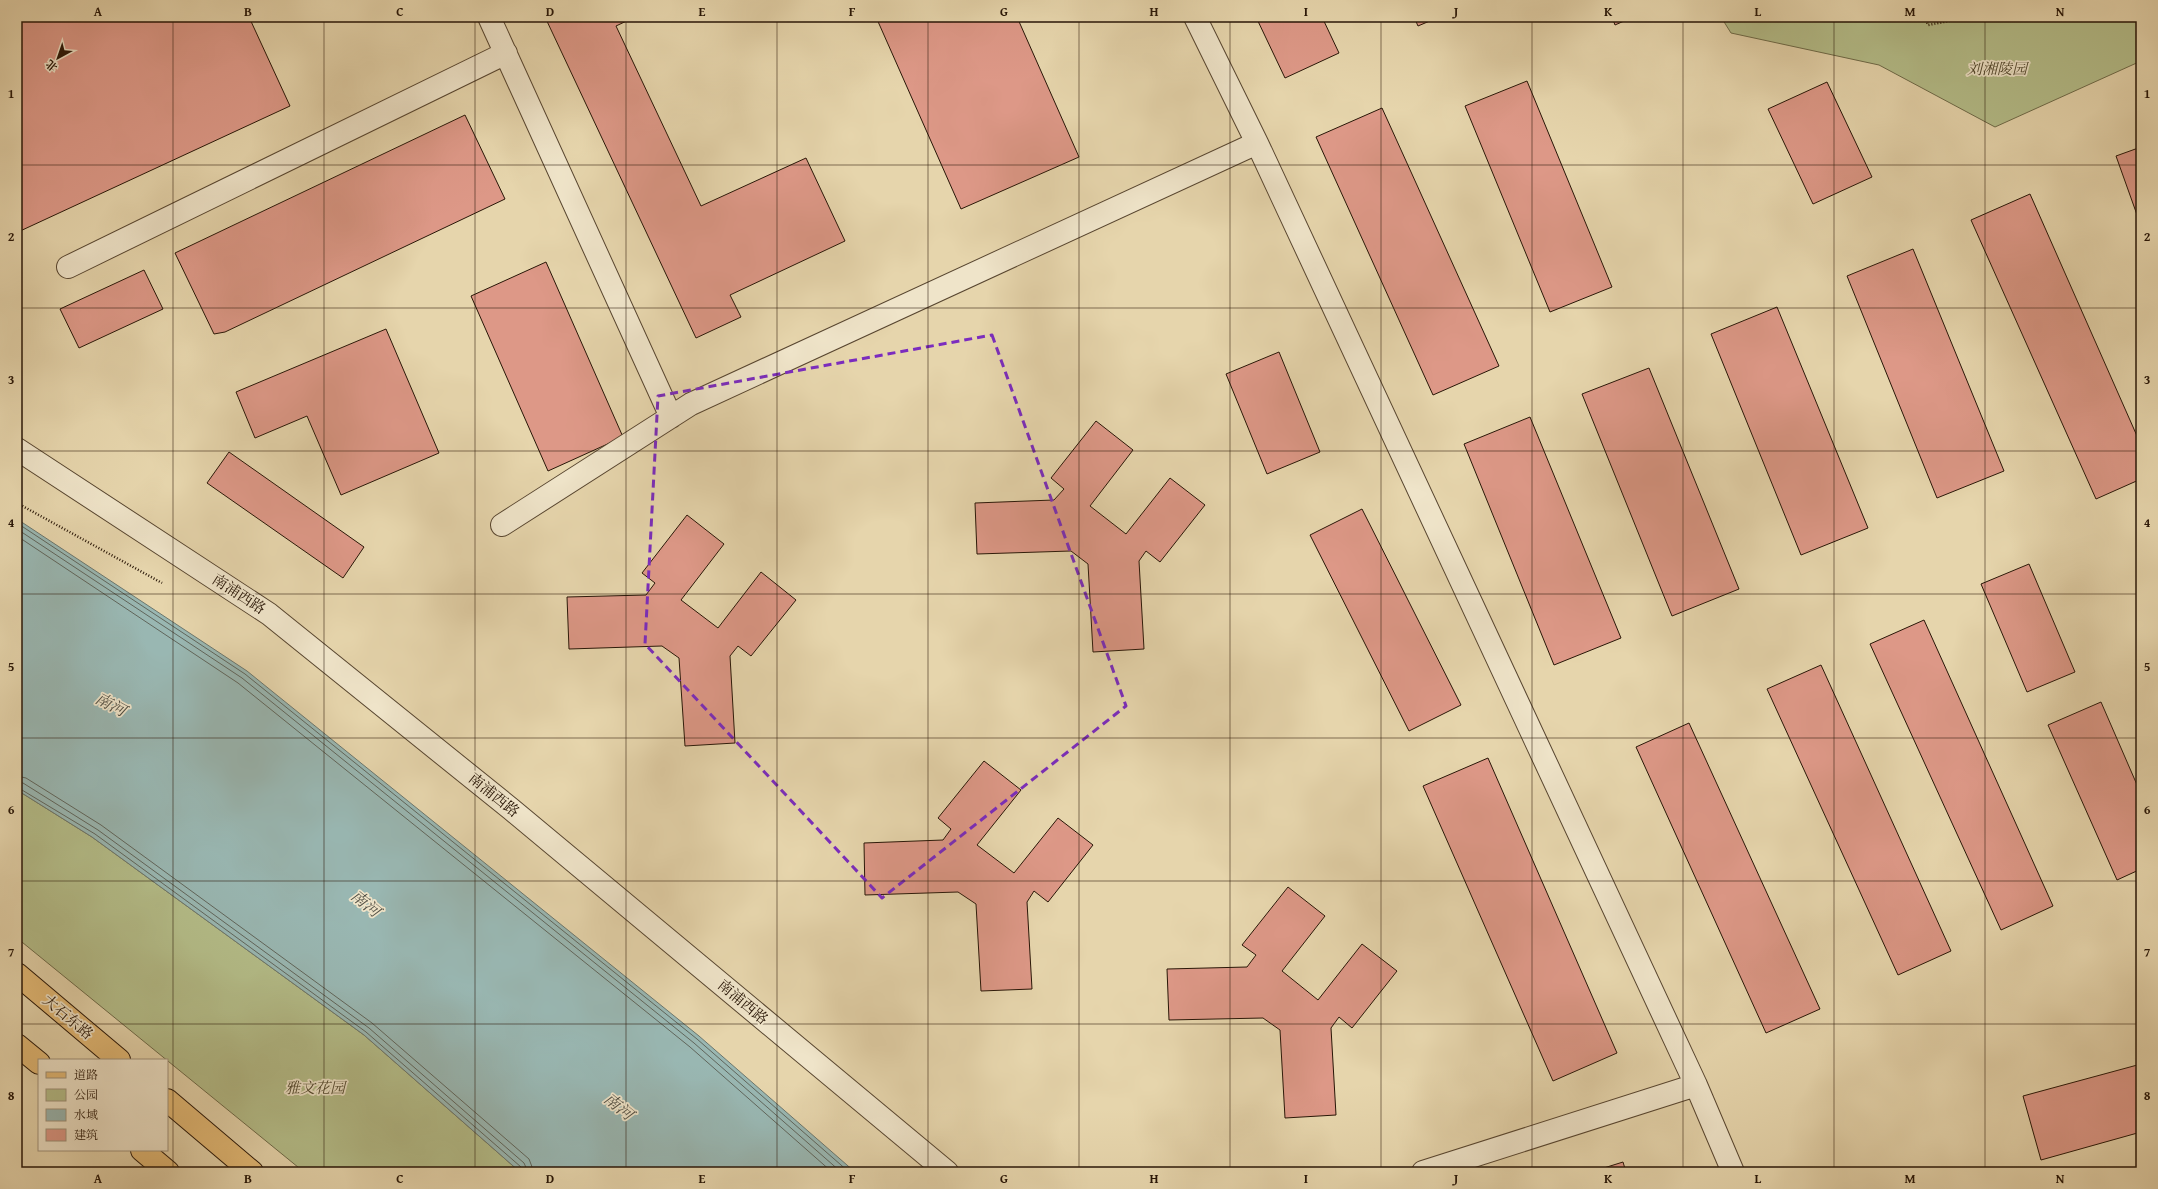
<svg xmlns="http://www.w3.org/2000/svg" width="2158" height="1189" font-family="'Gentium Book Plus','Noto Serif SC',serif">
	<rect width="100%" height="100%" fill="#e6d5ac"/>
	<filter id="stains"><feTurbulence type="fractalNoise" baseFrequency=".005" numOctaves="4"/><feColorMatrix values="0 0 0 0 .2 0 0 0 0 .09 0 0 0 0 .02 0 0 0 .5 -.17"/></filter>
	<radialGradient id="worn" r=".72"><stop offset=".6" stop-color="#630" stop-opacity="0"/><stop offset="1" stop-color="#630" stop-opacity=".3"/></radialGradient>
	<!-- green -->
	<path fill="#b4bd89" stroke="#6e6a48" d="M1721,17H2141V61L1995,127L1879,65L1731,33Z
		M17,790L92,837L364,1035L520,1172H304L17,938Z"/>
	<!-- water -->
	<path fill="#99b7b2" stroke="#6c776e" d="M17,519L247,671L699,1036L855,1172H520L364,1035L92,837L17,790Z"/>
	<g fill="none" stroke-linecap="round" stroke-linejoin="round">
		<!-- shore -->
		<path stroke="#60665c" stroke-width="1" d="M17,523L245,674L697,1039L849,1172
			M17,529L242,678L694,1043L841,1172
			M17,536L238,683L690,1047L832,1172
			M17,776L26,778L101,825L372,1023L529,1159L534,1172
			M17,782L23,783L98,830L369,1028L524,1163L528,1172
			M17,787L95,834L366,1032L521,1167L523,1172"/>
	</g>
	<!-- building -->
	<path fill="#dd9887" stroke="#281607" d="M17,17H249L290,106L18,232Z
		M545,17H635L616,26L701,206L806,158L845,241L730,295L741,317L696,338Z
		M876,17H1017L1079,157L961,209Z
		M1256,17H1322L1339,53L1285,78Z
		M1414,17H1439L1418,26Z
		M1612,17H1633L1615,25Z
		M1527,81L1612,287L1550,312L1465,106Z
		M1827,82L1872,177L1813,204L1768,109Z
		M1382,108L1499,366L1433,395L1316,137Z
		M465,115L505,199L225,332L214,334L175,253Z
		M2141,147V226L2116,156Z
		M2030,194L2141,445V479L2096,499L1971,220Z
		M1913,249L2004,471L1937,498L1847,276Z
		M546,262L623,437L548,471L471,296Z
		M144,270L163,309L79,348L60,309Z
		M1777,307L1868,528L1801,555L1711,334Z
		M386,329L439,453L341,495L307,416L255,438L236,392Z
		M1279,352L1320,452L1267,474L1226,374Z
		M1649,368L1739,589L1672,616L1582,394Z
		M1530,417L1621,638L1554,665L1464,444Z
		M1096,421L1133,450L1090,506L1126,534L1170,478L1205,505L1160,562L1146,551L1139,561L1144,649L1093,652L1088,564L1071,551L977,554L975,503L1054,500L1064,489L1051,478Z
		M229,452L364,547L343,578L207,483Z
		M1362,509L1461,705L1409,731L1310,535Z
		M687,515L724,544L681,600L718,628L761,572L796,600L751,656L738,646L730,656L735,743L685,746L679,658L662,646L569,649L567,597L646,595L655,583L642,573Z
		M2029,564L2075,672L2027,692L1981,584Z
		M1924,620L2053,906L2001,930L1870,644Z
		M1821,665L1951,951L1898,975L1767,689Z
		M2101,702L2141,794V869L2117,880L2048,725Z
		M1689,723L1820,1009L1766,1033L1636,747Z
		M1488,758L1617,1053L1553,1081L1423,786Z
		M984,761L1021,790L977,845L1014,873L1058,818L1093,845L1048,902L1034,891L1027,902L1032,989L981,991L976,904L958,892L865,895L864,843L943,840L951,829L938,818Z
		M1288,887L1325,916L1282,971L1318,1000L1362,944L1397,971L1352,1028L1339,1017L1331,1028L1336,1115L1285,1118L1280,1030L1263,1018L1169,1020L1167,969L1247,967L1256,955L1242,945Z
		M2141,1064V1132L2041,1160L2023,1096Z
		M1623,1162L1626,1172H1591Z
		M17,1163L28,1172H17Z"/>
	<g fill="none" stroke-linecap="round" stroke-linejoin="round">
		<!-- minor casing -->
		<g stroke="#584630" stroke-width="24">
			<path id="minor" d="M489,17L671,417
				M1195,17L1257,143L1696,1085L1733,1172
				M68,267L506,53
				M17,449L269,614L511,809L947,1172
				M502,525L691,404L1257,143
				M1423,1172L1696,1085"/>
		</g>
		<!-- major casing -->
		<g stroke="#281607" stroke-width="24">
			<path id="major" d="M17,974L119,1060
				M17,1045L39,1063
				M167,1100L252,1172
				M142,1150L168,1172"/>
		</g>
		<!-- path -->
		<path stroke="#281607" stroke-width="2.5" stroke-dasharray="1 2" stroke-linecap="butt" d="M1925,17L1928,25L1970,17
			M17,503L162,583"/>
		<!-- minor -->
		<use href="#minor" stroke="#efe4c9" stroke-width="22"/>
		<!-- major -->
		<use href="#major" stroke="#e3ba76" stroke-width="22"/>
	</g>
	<!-- marked area -->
	<path fill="none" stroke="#7b2cbf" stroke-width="3" stroke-dasharray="8 5" stroke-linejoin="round" d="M992,335L1126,706L882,898L645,644L658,396Z"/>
	<!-- grid -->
	<path fill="none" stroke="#281607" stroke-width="1" stroke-opacity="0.55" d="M173,17V1172M324,17V1172M475,17V1172M626,17V1172M777,17V1172M928,17V1172M1079,17V1172M1230,17V1172M1381,17V1172M1532,17V1172M1683,17V1172M1834,17V1172M1985,17V1172M17,165H2141M17,308H2141M17,451H2141M17,594H2141M17,738H2141M17,881H2141M17,1024H2141"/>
	<g text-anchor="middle" stroke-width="3.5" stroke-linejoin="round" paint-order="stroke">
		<!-- park labels -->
		<g font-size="15" font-style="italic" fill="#52482e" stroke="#efe4c9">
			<text x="1997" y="74">刘湘陵园</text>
			<text x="315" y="1093">雅文花园</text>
		</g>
		<!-- street labels -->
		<g font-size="15" fill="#281607" stroke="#efe4c9">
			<text transform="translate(239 594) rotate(33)" y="5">南浦西路</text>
			<text transform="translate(494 795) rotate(39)" y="5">南浦西路</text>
			<text transform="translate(743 1002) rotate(40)" y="5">南浦西路</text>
			<text transform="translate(68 1017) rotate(40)" y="5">大石东路</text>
		</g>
		<!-- water labels -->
		<g font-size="16" font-style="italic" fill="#504e43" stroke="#efe4c9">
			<text transform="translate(111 704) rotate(28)" y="6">南河</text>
			<text transform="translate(366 903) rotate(39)" y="6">南河</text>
			<text transform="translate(619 1106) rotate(39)" y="6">南河</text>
		</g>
	</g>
	<!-- margin -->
	<rect width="2158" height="1189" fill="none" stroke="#e6d5ac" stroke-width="44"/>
	<!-- legend -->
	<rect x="38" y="1059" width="130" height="92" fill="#efe4c9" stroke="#9f927b"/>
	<rect x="46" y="1072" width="20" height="6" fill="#e3ba76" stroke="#9f927b"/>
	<text x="74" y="1079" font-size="12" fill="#281607">道路</text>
	<rect x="46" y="1089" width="20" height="12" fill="#b4bd89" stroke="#9f927b"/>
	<text x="74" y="1099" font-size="12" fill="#281607">公园</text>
	<rect x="46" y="1109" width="20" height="12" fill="#99b7b2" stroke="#9f927b"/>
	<text x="74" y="1119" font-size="12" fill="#281607">水域</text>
	<rect x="46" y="1129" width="20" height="12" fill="#dd9887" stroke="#9f927b"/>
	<text x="74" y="1139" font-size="12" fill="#281607">建筑</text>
	<!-- north arrow -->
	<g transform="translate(58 58) rotate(220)" stroke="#efe4c9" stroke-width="3" paint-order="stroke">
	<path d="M0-3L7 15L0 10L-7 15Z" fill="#281607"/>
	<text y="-6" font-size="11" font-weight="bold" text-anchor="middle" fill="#281607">北</text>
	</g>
	<rect x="22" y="22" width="2114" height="1145" fill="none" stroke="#281607" stroke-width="1.5"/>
	<g font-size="13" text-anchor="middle" font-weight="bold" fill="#281607">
		<text x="98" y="16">A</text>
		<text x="248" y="16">B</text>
		<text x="400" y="16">C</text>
		<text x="550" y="16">D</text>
		<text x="702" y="16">E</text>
		<text x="852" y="16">F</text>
		<text x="1004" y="16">G</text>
		<text x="1154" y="16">H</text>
		<text x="1306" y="16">I</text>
		<text x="1456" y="16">J</text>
		<text x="1608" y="16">K</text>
		<text x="1758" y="16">L</text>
		<text x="1910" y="16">M</text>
		<text x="2060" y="16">N</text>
		<text x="11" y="98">1</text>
		<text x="2147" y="98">1</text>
		<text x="11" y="241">2</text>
		<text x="2147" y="241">2</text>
		<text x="11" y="384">3</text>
		<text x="2147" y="384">3</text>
		<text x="11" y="527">4</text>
		<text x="2147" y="527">4</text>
		<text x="11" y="671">5</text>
		<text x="2147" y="671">5</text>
		<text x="11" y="814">6</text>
		<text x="2147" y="814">6</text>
		<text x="11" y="957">7</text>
		<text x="2147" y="957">7</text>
		<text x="11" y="1100">8</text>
		<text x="2147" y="1100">8</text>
		<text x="98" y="1183">A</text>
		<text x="248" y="1183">B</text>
		<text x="400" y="1183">C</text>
		<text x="550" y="1183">D</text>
		<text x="702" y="1183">E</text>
		<text x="852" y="1183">F</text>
		<text x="1004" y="1183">G</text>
		<text x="1154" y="1183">H</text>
		<text x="1306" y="1183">I</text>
		<text x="1456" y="1183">J</text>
		<text x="1608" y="1183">K</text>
		<text x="1758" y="1183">L</text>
		<text x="1910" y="1183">M</text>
		<text x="2060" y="1183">N</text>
	</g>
	<rect width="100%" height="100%" filter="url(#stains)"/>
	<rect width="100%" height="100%" fill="url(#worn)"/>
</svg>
